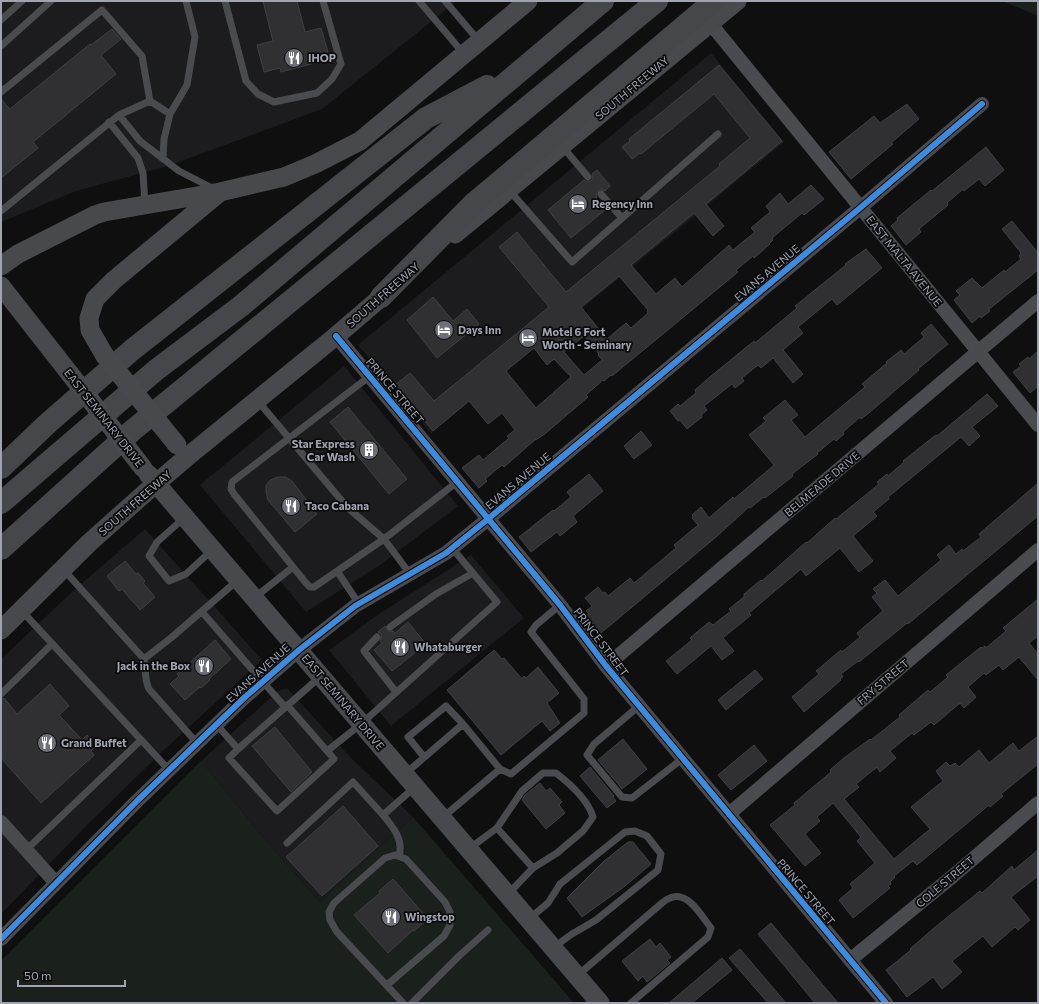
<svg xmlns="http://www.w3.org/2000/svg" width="1039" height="1004" font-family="Commissioner,sans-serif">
	<rect width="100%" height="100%" fill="#0f0f10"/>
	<!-- built -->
	<path fill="#1c1c1e" d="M1,1H457L322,109L168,166L76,191L1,222Z
		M711,53L784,142L431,433L358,345Z
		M344,366L458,506L380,565L306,612L200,485Z
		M145,529L262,660L165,749L86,826L1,914V659L73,591Z
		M471,555L524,618L391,726L329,650L379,614Z
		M287,688L351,758L413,817L320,902L263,837L201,761L278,691Z"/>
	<!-- green -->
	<path fill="#1a201b" d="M1002,1H1038V16Z
		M201,761L263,837L320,902L413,817L574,1003H1V961Z"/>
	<!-- building -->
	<path fill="#303032" stroke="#3e4044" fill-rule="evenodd" d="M263,1H297L305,32L321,28L330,59L281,72L280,68L264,72L257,45L273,41Z
		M112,29L121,39L101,55L116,74L33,142L38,148L1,178V99L10,109L90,44L91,45Z
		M719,65L782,141L706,204L724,226L713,236L694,213L631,265L656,294L675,278L682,287L729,245L733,250L755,232L751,228L770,212L766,206L780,193L788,204L811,185L824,199L804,215L802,213L772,238L773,240L769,244H770L754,258L753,256L736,270L738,272L612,376L611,375L604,381L603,380L586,395L588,397L546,433L536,440V439L504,467L502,465L485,479L487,481L479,488L462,468L479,455L483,460L509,438L507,436L515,430L502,413L488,424L469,401L433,431L395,385L410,373L434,401L549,307L499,247L517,232L566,292L720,166L719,164L750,138L714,94L641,154L640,153L632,159L622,147L630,141L629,139ZM619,276L648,310L647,311L648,313L631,328L626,323L607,339L581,307ZM584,336L599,354L598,355L602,360L584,375L564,352ZM534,348L547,365L554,359L571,377L536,408L506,371Z
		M907,104L919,119L891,143L893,144L851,179L829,152L874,116L880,123Z
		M986,147L1004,170L985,186L979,179L964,191L963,189L947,203L948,205L919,229L921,232L906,245L891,226L898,220L897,218L931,190L932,191Z
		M597,170L610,186L605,191L600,189L596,193L597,197L596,198L605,210L571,238L548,210L584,180L587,182L591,181L593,178L592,174Z
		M1012,221L1038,253V270L988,310L990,311L981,318L980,316L972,323L954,300L960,295L956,291L972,278L982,288L1004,270L1005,272L1021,259L1019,256L1021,253L1002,229Z
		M866,249L882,268L837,305L832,299L798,327L803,333L783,350L803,374L793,383L773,358L761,368L758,365L742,378L744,381L735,388L732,384L704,406L707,410L701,415L702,417L687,429L680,420L678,421L670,411L678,404L680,406L696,393L695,390L705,381L754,341L755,343L797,308L795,306L846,265L845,264Z
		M433,297L453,321L467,309L479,324L437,358L407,320Z
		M931,324L948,344L918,369L919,370L870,412L861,419L860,417L843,432L844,434L836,441L834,439L817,453L818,454L792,474L793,476L765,498L764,497L750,508L749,507L716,537L601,633L586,616L589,614L586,611L592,606L585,598L598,587L603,593L605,592L608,596L630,578L634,583L676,548L674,545L698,525L692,518L693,516L692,515L701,507L709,518L733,497L734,499L774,465L749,435L766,421L763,418L785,400L798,415L791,420L805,437L865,387L862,384L887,363L886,362L901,350L904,354L924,337L921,333Z
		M1038,351V386L1030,393L1013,372L1021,366L1019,364L1028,357L1029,359Z
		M987,394L998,406L972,427L980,436L969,446L961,437L888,497L889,499L873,512L877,516L853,536L873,561L859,572L840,548L806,576L801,569L749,613L751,615L723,638L734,651L722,660L711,646L677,674L666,661L692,640L690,638L709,622L713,625L731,611L729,609L744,597V594L761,580L762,581L806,542L807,543L835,518L836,519L879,484L877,482L887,474L888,476L904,462L903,461L932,438L936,435L937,436Z
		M348,407L407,479L389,494L330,422Z
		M641,431L652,445L634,459L624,446Z
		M589,474L603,491L573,516L577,522L560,536L557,532L531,552L519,537L553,510L554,511L571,497L567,492Z
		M278,477H286L292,481L317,514L295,532L268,500L266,492V486L270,480Z
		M1038,483V516L908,624L907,623L859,662L858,661L841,674L843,677L840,679L841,680L804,712L792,697L819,674L816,671L841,650L842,652L860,637L857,633L883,611L872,597L877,593L873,589L885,580L898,596L941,560L937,555L949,545L956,554L962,549L963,551L981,537L979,534Z
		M125,561L136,574L138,573L145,581L143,583L155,597L140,610L122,589L119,591L107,576Z
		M1038,599V636L1029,643L1038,654V680L1019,657L1003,670L999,665L986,675L984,673L968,687L976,697L964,708L960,703L934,725L931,722L914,735L912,733L890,751L896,758L880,772L877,767L856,784L859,787L844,799L894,859L930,829L911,807L943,781L936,771L946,762L950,766L955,763L959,767L979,750L989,763L1013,743L1019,751L1038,736V764L1001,794L1003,796L990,807L989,805L917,865L913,861L894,876L895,877L890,882L891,884L888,886L890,888L853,918L839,900L853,888L850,884L875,863L857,841L861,837L833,803L817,817L820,821L805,834L821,853L805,866L770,825L795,805L794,803L831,772L830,770L844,758L870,739L871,740L900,717L899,715L928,690L930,692L948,677L946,675L981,647L982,648L985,646L986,648L1006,631L1003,628Z
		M408,622L426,644L392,671L374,650L382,643L380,641L382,635L378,632L385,626L388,631H393L395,633Z
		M215,640L231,659L209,679L210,680L201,688L200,687L185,700L170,684L179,676L177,674Z
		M494,650L502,659L504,658L522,679L524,676L526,678L538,667L559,693L547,703L560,723L550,731L542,721L501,755L447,690Z
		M755,670L763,679L726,710L718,700Z
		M50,684L69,706L59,715L82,740L87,735L96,746L91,751L94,755L41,803L1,758V699L4,698L17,714Z
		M275,727L312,772L291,792L252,746Z
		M623,739L647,769L622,789L598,760Z
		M754,745L767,761L731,790L718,775Z
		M590,767L614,796L613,797L616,801L607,808L580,776Z
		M540,783L546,791L550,788L562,802L559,805L565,813L546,829L522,800L525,795Z
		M343,806L378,846L322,896L286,857Z
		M628,842H633L651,864L625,886L582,917L567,898L604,861Z
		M1038,850V876L1011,897L1030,920L1018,930L1015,927L992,947L983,936L952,961L962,972L942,989L933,977L907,997L886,970L911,950L910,949L934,928L980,891L982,893L1012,866L1014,870Z
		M393,879L428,919L414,931L413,930L388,953L354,915L380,893L379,891Z
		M771,923L838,1003H815L758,934Z
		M650,939L656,947L660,943L671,957L667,960L670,963L647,982L643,976L638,981L622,961Z
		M740,949L786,1003H768L729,958Z
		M722,958L732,970L692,1003H669Z"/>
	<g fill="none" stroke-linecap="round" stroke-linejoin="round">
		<!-- service -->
		<path stroke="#4a4b4f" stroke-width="7" d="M225,1L246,81L258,94L274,102L317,93L332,79L341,64L323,1
			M419,1L464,54
			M445,1L479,41
			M1,20L22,1
			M1,46L51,1
			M1,92L102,10L142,56L150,101L170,114
			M119,115L140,141L179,171L214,189
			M109,122L138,158L143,173L145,205
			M562,146L588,177
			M163,157L164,139L170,114L187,85L195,37L186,1
			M509,190L572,262L718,134
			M601,194L622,218
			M1,211L119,115L150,101
			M370,376L232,482L231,489L234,494L306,583L310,587H314L384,539L457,482
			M257,400L347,507L384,539L410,574
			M184,518L157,542L149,556L169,581L186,574L211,551
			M63,569L144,659C146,669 144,679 149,689L197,743
			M337,571L359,604
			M254,598L293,567
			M21,610L169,770
			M202,612L285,707
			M390,627L436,594L473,573
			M377,637L364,651L396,692
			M144,659L172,637L238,580
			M1,694L52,644
			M639,706L594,744L587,755L622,797L632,798L682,759
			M217,725L238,749L321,676
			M238,749L229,758L277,811L334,759L287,705
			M327,751L361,724L497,602L452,548
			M424,757L408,737L446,706L463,724
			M406,773L463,724L500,769
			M383,815C393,827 404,840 399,856
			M442,818L500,769L511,774L584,713V699L531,632L536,625L560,605
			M497,828L522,791L543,773H556C569,783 588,800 593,817L583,831L557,853L533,868
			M287,843L353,782L383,815L415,787
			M470,848L497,828L533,868L508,894
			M26,850L141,740
			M530,918L548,903L560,884L625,832L635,831L647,836L661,854L658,870L596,920L572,934L554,947
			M578,975L662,903C664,901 667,899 670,898C688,890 702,917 711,928L708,937L631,1003
			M387,985L444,936L450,925V912L445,902L406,859L395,855L385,858L334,903L329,912L330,920L337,932L403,1003
			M412,1003L459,956L488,930"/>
		<!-- minor -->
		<path stroke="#4a4b4f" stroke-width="14" d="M710,23L1038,425
			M336,336L560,605L606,666L886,1003
			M606,666L1038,301
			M729,814L1038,550
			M1,822L56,883
			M1,939L137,801L245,697L299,650L355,606L446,553L488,519L860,208L982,104
			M850,960L953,876L1038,803"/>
		<!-- secondary -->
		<path stroke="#48494c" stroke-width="19" d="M455,234L737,1
			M1,266L18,254L95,215L104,212L220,192L284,177L315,164L360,141L528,1
			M1,286L70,374
			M105,356L90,330L89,318L95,299L114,280L219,193
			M148,474L600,1003
			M1,630L89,543L145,493L187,457L336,336L392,288"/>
		<!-- motorway -->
		<path stroke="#46474a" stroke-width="22" d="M381,297L473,204L714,1
			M1,468L47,424L132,350L426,118L487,86
			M1,503L156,370L241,306L603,1
			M1,549L133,430L657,1"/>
		<!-- secondary-bridge -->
		<path stroke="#48494c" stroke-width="19" d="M105,356L177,445
			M70,374L143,468"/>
		<!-- cycleway casing -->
		<g stroke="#0a0a0b" stroke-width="8">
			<path id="cycleway" d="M336,336L560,605L606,666L886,1003
				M1,939L137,801L245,697L299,650L355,606L446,553L488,519L860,208L982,104"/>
		</g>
		<!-- cycleway -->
		<use href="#cycleway" stroke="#408adc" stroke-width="6"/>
	</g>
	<!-- icons -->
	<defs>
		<g id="restaurant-disc" transform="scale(1)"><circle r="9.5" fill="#6d7079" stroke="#0a0a0b"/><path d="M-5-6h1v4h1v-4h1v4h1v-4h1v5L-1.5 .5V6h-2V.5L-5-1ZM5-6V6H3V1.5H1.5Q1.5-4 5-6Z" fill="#fff"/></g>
		<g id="hotel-disc" transform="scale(1)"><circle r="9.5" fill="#6d7079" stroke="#0a0a0b"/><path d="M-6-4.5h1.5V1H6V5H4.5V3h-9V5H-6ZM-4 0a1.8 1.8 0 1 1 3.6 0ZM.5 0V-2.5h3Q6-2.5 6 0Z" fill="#fff"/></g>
		<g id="building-disc" transform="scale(1)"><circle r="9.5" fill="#6d7079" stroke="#0a0a0b"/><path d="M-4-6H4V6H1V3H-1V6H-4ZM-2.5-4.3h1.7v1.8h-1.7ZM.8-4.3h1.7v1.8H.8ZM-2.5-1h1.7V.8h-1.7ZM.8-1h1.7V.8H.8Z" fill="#fff"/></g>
	</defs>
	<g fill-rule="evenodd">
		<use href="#restaurant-disc" x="294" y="58"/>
		<use href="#hotel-disc" x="578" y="204"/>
		<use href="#hotel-disc" x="444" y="330"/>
		<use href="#hotel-disc" x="528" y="338"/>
		<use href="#building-disc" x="369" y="450"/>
		<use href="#restaurant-disc" x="291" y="506"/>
		<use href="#restaurant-disc" x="400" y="647"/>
		<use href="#restaurant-disc" x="204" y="666"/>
		<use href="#restaurant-disc" x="47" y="743"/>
		<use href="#restaurant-disc" x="391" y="917"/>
	</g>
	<g text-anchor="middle" stroke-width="3.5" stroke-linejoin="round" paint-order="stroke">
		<!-- poi labels -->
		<g font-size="11" font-weight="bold" fill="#a0a4b1" stroke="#0a0a0b" text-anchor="start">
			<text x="308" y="62">IHOP</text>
			<text x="592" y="208">Regency Inn</text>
			<text x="458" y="334">Days Inn</text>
			<text x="542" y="336">Motel 6 Fort<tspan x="542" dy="13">Worth - Seminary</tspan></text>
			<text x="355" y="448" text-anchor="end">Star Express<tspan x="355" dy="13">Car Wash</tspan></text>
			<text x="305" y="510">Taco Cabana</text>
			<text x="414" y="651">Whataburger</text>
			<text x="190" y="670" text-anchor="end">Jack in the Box</text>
			<text x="61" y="747">Grand Buffet</text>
			<text x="405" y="921">Wingstop</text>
		</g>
		<!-- street labels -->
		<g font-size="11" fill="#a0a4b1" stroke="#0a0a0b">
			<text transform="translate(632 88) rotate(-40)" y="4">SOUTH FREEWAY</text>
			<text transform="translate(904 261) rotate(51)" y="4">EAST MALTA AVENUE</text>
			<text transform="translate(767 273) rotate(-40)" y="4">EVANS AVENUE</text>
			<text transform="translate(383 295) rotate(-41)" y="4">SOUTH FREEWAY</text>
			<text transform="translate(395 391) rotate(50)" y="4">PRINCE STREET</text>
			<text transform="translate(104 418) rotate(52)" y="4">EAST SEMINARY DRIVE</text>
			<text transform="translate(518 481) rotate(-40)" y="4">EVANS AVENUE</text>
			<text transform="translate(822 484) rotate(-40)" y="4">BELMEADE DRIVE</text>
			<text transform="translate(135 503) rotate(-41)" y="4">SOUTH FREEWAY</text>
			<text transform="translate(601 642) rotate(53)" y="4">PRINCE STREET</text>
			<text transform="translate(258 673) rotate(-42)" y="4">EVANS AVENUE</text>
			<text transform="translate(883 682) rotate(-40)" y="4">FRY STREET</text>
			<text transform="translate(343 702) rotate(50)" y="4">EAST SEMINARY DRIVE</text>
			<text transform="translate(945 882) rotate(-40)" y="4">COLE STREET</text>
			<text transform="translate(806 892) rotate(50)" y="4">PRINCE STREET</text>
		</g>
	</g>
	<!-- border -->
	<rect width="1039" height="1004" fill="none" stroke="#a0a4b1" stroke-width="4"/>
	<!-- scale -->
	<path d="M18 980v6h107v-6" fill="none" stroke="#a0a4b1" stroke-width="2"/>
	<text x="24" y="980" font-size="12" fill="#a0a4b1" stroke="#0a0a0b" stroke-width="3" paint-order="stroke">50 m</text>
</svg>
